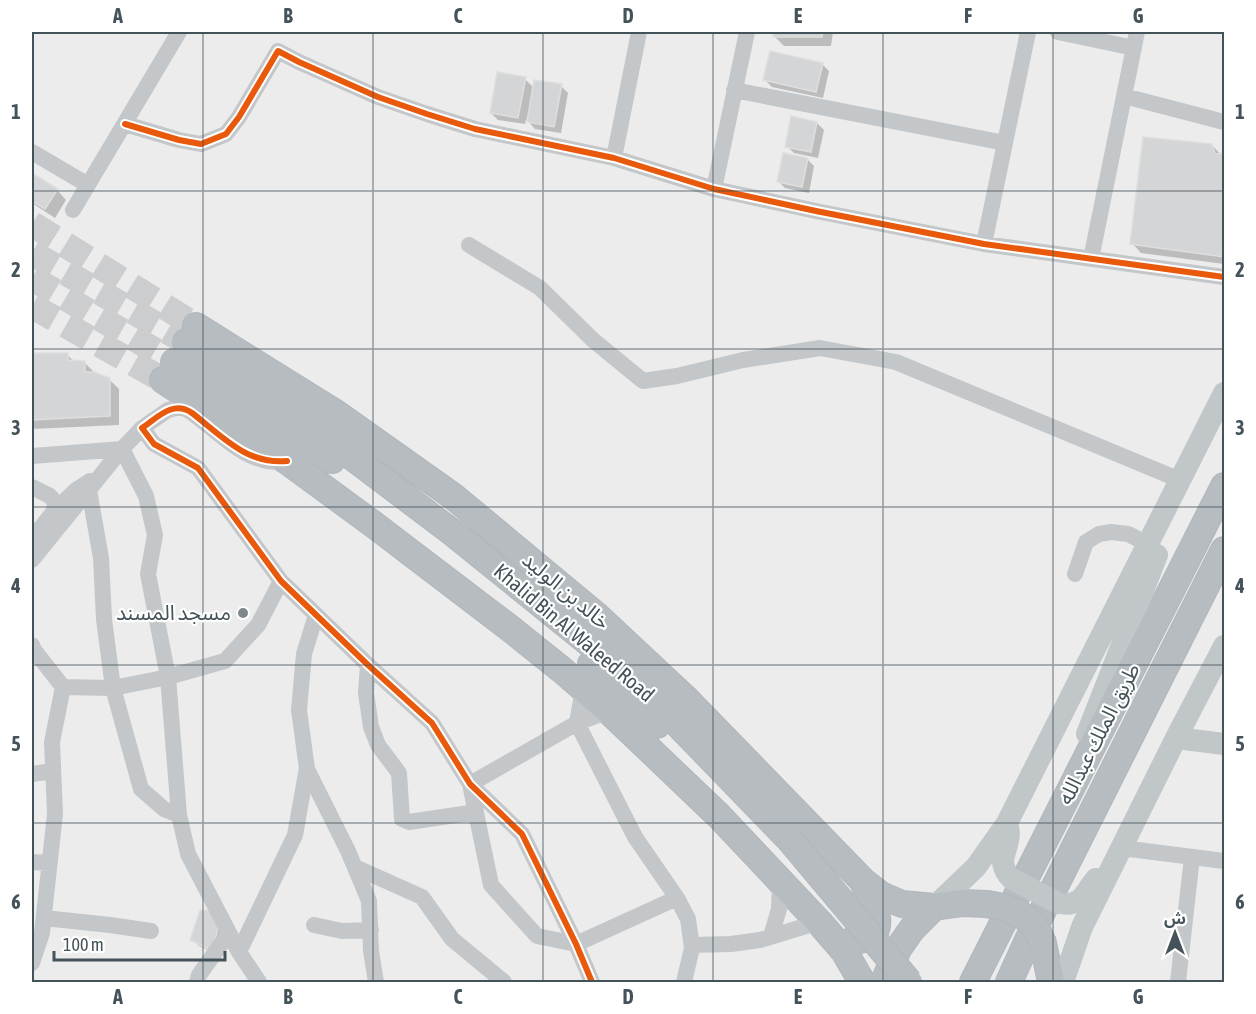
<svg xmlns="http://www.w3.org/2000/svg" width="1256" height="1014" font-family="'Asap Condensed','Noto Sans Arabic',sans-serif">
	<rect width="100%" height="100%" fill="#edecec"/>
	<!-- shadow -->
	<path fill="#0003" d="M774,32H833L831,46H784L774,36Z
		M822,64L829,71L823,98L772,87L765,80Z
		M525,79L534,88L561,86L568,93L561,133L535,129L526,119L525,124L498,120L491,113Z
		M817,123L824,130L818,158L794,153L787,146Z
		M1212,145L1221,155H1224V264L1141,253L1132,243Z
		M807,159L814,166L809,193L785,188L778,181Z
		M32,175L57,190L66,200L55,218L32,203Z
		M32,355H67L75,362H84L94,372V374L109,379L119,389V425L32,429Z
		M201,911L226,928L217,954L199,946L192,939Z"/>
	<!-- building -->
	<path fill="#d4d5d6" stroke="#dededf" stroke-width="1.5" d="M773,32H823L822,37H773Z
		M770,51L823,63L816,92L763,80Z
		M497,72L526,77L518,118L490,113Z
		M534,80L562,84L554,127L527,122Z
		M791,116L817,122L811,152L785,147Z
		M1143,137L1212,144L1215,154L1224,153V257L1130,244Z
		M783,153L808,158L802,187L777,182Z
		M32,173L58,189L45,209L32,201Z
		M32,353H68V360L85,361V372H94L110,378V416L32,420Z
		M200,910L214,911L220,920L215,940L209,949L190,940Z"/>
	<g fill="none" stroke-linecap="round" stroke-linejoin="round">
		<!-- highway-tunnel -->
		<path stroke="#cbcdcf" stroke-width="26" stroke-dasharray="26 13" stroke-linecap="butt" d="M32,224L196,326
			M32,253L186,342
			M32,278L174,362
			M32,306L163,380"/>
		<!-- highway casing -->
		<g stroke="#b1b7bc" stroke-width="28">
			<path id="highway" d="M196,326L337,414L454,497L596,615L686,699L863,881L881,895L902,904L934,907L963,903L986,904
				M186,342L215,359L306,422L453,533L635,680L790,840
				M174,362L263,415L332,460
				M163,380L287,461L373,524L507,626L562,670L609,711L719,816L819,922L844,951L862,982
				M591,664L657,725
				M851,941C894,940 874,905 863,882
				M1043,943L1051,982
				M884,982L898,949L912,929L934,907
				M973,982L1224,486
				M1009,982L1028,940L1224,550"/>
		</g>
		<!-- minor -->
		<path stroke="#c3c7c9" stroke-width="16" d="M1058,32L1134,48
			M734,90L1005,143
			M1124,96L1224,122
			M125,124L179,140L201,144L226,134L239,117L278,51L299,62L378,97L427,114L475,129L614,158L714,189L816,211L984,244L1224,277
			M32,152L88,185
			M614,158L639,32
			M714,189L747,32
			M73,210L179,32
			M984,244L1028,32
			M469,245L540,288L593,340L643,381L677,376L743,360L820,348L896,362L1180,480
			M1091,259L1137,32
			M142,428L154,444L198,468L281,581L368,665L432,723L470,784L522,834L576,944L592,982
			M32,456L122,449L146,496L155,535L148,574L168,677L179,815L188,854L239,952L259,982
			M32,487L50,496L55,502L54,511L32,539
			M89,490L101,558L104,619L113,688L141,789L164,809L179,815
			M54,511L76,490L90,481
			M32,560L122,449L142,428L168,410L179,407L188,410C218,430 244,465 284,462
			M1075,574L1086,542L1099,534L1111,532L1128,534L1148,544
			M316,615L304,654L299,710L307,769L348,851L369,901L371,951L376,982
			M32,645L34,650L63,687L52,742L55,814L42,933L32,963
			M368,665L366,693L371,727L378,745L399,773L402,819L409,822L476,812
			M63,687L113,688L168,677L225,661L258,625L281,581
			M583,689L577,723L635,837L677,898L688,919L692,948L684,982
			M609,711L577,723L470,784L491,885L537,936L576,944L677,898
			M32,774L53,771
			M1122,848L1224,861
			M32,862L49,863
			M355,867L422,897L452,939L504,982
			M44,918L110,925L151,931
			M314,925L342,931L371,930
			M771,936L779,909L780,881
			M692,945L731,944L760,940L819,922
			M239,952L295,835L307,768
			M197,982L199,975L229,933
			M1178,982L1192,857"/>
		<!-- major -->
		<path stroke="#c1c6c8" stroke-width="22" d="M1087,734L1157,555
			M1176,738L1224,744
			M1008,827C1013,848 992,860 1012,879
			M1058,903C1083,907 1083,894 1096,879
			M934,907L976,867L1007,823L1224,393
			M1063,982L1082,927L1176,738L1224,646"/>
		<!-- highway -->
		<use href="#highway" stroke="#b6bcc0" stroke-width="26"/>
		<!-- highway-bridge casing -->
		<g stroke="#b1b7bc" stroke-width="28" stroke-linecap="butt">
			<path id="highway-bridge" d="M790,840L909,982
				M986,904C1003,906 1022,911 1034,926C1038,930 1040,937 1043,943"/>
		</g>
		<!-- major-bridge -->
		<path stroke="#c1c6c8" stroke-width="22" d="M1012,879L1058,903"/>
		<!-- highway-bridge -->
		<use href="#highway-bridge" stroke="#b6bcc0" stroke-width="26"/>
		<!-- cycleway casing -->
		<g stroke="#fff" stroke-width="10">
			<path id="cycleway" d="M125,124L179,140L201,144L226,134L239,117L278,51L299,62L378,97L427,114L475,129L614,158L714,189L816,211L984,244L1224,277
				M287,461C247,465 222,436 192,413C173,400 158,417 142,428L154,444L198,468L281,581L368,665L432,723L470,784L522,834L576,944L592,982"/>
		</g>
		<!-- cycleway -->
		<use href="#cycleway" stroke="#e8590c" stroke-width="6"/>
	</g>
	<!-- grid -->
	<path fill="none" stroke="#445259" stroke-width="1.5" stroke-opacity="0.55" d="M203,32V982M373,32V982M543,32V982M713,32V982M883,32V982M1053,32V982M32,191H1224M32,349H1224M32,507H1224M32,665H1224M32,823H1224"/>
	<!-- markers -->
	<circle fill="#7f888c" stroke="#fff" stroke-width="2" cx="243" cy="613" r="6"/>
	<g text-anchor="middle" stroke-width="4.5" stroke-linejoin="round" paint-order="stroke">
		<!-- street labels -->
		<g font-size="21" fill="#445259" stroke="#fff">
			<text transform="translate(566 591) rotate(40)" y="7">خالد بن الوليد</text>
			<text transform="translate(574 633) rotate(40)" y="7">Khalid Bin Al Waleed Road</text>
			<text transform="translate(1099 734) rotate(-63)" y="7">طريق الملك عبدالله</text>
		</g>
		<!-- poi labels -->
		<g font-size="21" fill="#445259" stroke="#fff" text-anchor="end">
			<text x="231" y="620">مسجد المسند</text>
		</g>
	</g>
	<!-- border -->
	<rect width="1256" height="1014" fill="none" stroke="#ffffff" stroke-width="66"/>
	<!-- north arrow -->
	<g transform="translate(1175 933)" stroke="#ffffff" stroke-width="4.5" paint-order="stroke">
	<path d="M0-4.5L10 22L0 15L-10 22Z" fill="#445259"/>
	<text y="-9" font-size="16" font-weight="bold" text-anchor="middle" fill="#445259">ش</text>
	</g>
	<!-- scale -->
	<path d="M54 951v9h171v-9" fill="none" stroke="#445259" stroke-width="3"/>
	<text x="63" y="951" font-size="18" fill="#445259" stroke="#ffffff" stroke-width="4.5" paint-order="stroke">100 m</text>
	<rect x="33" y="33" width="1190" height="948" fill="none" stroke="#445259" stroke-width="2"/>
	<g font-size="20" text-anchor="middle" font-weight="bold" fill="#445259">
		<text x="118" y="23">A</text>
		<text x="288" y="23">B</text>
		<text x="458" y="23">C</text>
		<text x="628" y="23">D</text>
		<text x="798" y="23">E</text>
		<text x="968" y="23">F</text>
		<text x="1138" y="23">G</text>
		<text x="16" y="119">1</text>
		<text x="1240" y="119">1</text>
		<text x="16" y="277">2</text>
		<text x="1240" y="277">2</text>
		<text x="16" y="435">3</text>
		<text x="1240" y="435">3</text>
		<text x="16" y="593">4</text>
		<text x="1240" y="593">4</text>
		<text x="16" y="751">5</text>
		<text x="1240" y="751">5</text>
		<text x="16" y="909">6</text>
		<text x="1240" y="909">6</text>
		<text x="118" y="1004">A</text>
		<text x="288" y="1004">B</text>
		<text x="458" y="1004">C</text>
		<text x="628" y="1004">D</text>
		<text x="798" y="1004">E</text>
		<text x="968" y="1004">F</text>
		<text x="1138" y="1004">G</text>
	</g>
</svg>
